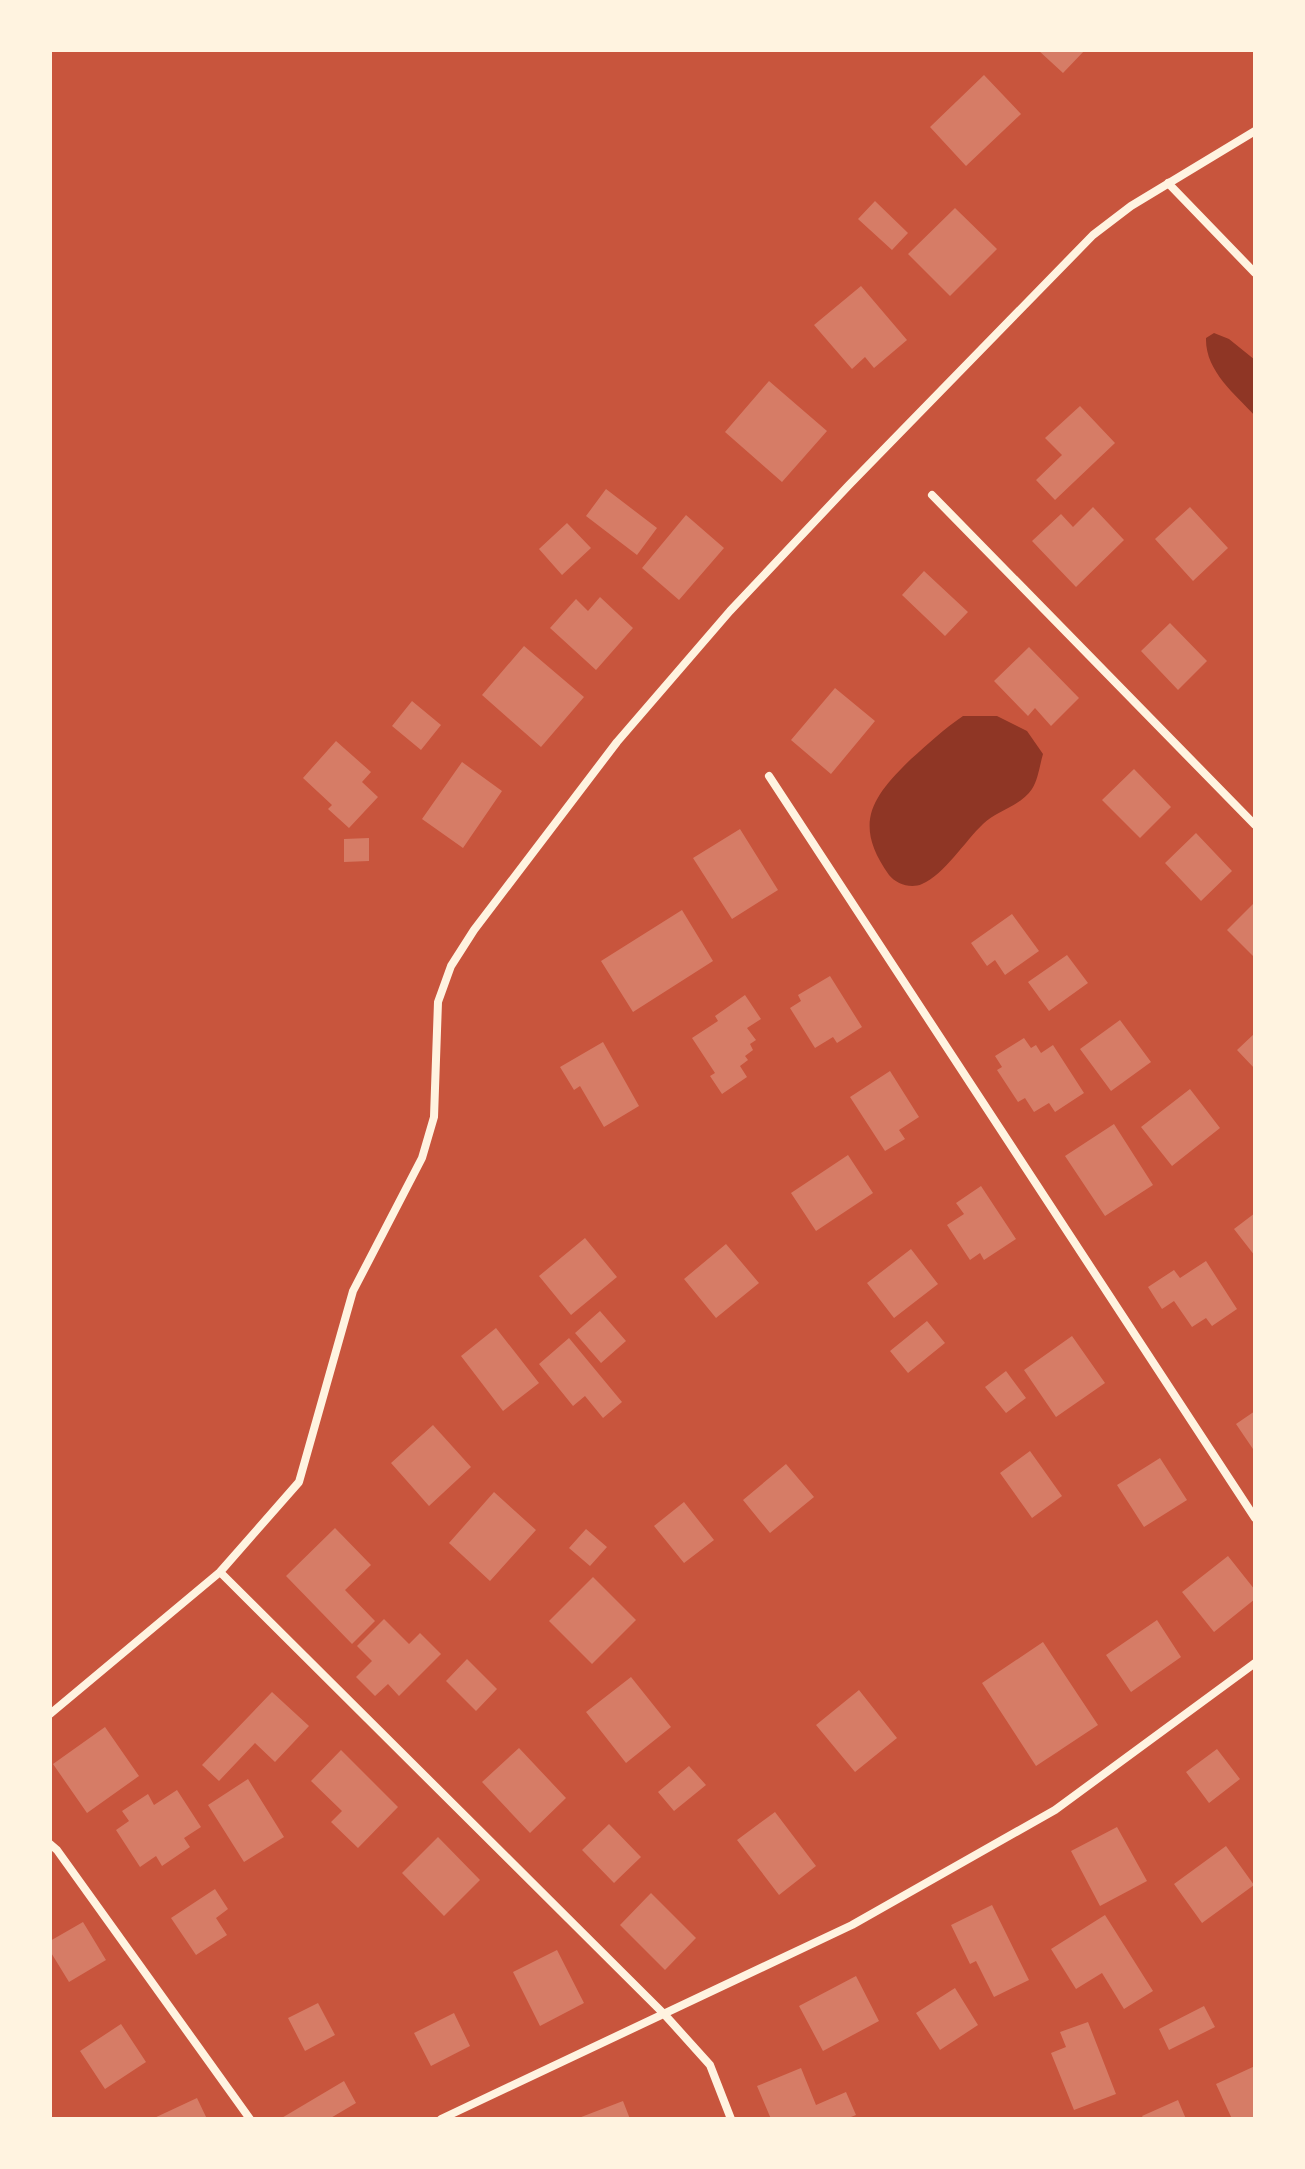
<svg xmlns="http://www.w3.org/2000/svg" width="1305" height="2169" font-family="Roboto,sans-serif">
	<rect width="100%" height="100%" fill="#c8553d"/>
	<!-- water -->
	<path fill="#8f3625" d="M1214,333L1229,339L1255,360V416C1235,394 1205,371 1206,338Z
		M963,716H997L1027,731L1043,754C1040,764 1038,780 1032,789C1021,806 997,810 983,824C965,841 944,875 922,884C911,889 896,884 889,875C853,824 871,798 911,759C928,744 944,729 963,716Z"/>
	<!-- building -->
	<path fill="#d67c66" d="M1038,50H1085L1063,73Z
		M984,75L1021,114L966,166L930,127Z
		M875,201L908,233L892,250L858,219Z
		M955,208L997,249L950,296L908,254Z
		M861,286L907,340L874,368L865,357L852,369L814,325Z
		M769,381L827,431L782,482L725,432Z
		M1080,406L1115,443L1055,500L1036,480L1062,455L1045,438Z
		M606,489L657,528L637,555L586,516Z
		M1093,507L1124,540L1076,587L1032,541L1061,514L1073,527Z
		M1190,507L1228,548L1193,581L1155,539Z
		M686,515L724,548L679,600L642,568Z
		M567,523L591,548L562,575L539,549Z
		M924,571L968,612L945,636L902,595Z
		M600,597L633,628L596,670L550,628L576,599L588,611Z
		M1170,623L1207,661L1178,690L1141,651Z
		M524,646L584,697L541,747L482,695Z
		M1029,647L1079,698L1051,726L1035,708L1028,716L994,681Z
		M835,688L875,721L831,774L791,740Z
		M412,701L441,725L421,750L392,726Z
		M336,741L371,772L362,782L378,797L349,828L328,809L332,805L303,778Z
		M462,762L502,791L463,848L422,819Z
		M1134,769L1171,807L1140,838L1102,800Z
		M740,829L778,890L732,919L693,858Z
		M1196,833L1232,871L1201,901L1165,863Z
		M369,838V861L344,862V839Z
		M1255,902V958L1227,930Z
		M682,910L713,961L633,1012L601,961Z
		M1012,914L1039,951L1005,975L995,960L987,966L971,943Z
		M1067,955L1088,983L1049,1011L1028,982Z
		M830,976L862,1027L837,1043L833,1037L815,1048L790,1008L801,1001L798,995Z
		M745,995L761,1019L747,1028L756,1040L750,1044L753,1050L745,1056L748,1060L740,1066L747,1077L722,1094L710,1076L715,1073L692,1038L718,1021L715,1016Z
		M1120,1020L1151,1062L1111,1091L1080,1049Z
		M1255,1033V1069L1237,1050Z
		M1024,1038L1031,1048L1036,1045L1041,1053L1053,1045L1084,1093L1055,1112L1049,1103L1034,1112L1025,1098L1018,1102L997,1070L1002,1067L995,1056Z
		M603,1042L639,1106L604,1127L580,1086L574,1090L560,1067Z
		M890,1071L919,1117L899,1130L905,1139L885,1151L850,1097Z
		M1190,1089L1220,1128L1172,1166L1141,1127Z
		M1114,1124L1153,1185L1105,1216L1065,1156Z
		M848,1155L873,1193L816,1231L791,1193Z
		M981,1186L1016,1239L984,1260L980,1253L970,1260L947,1225L964,1214L956,1203Z
		M1255,1213V1256L1234,1229Z
		M585,1238L617,1277L571,1315L539,1276Z
		M726,1244L759,1283L716,1318L684,1279Z
		M911,1249L938,1284L894,1318L867,1283Z
		M1206,1261L1237,1309L1212,1326L1206,1318L1192,1327L1174,1301L1162,1309L1148,1287L1174,1270L1180,1278Z
		M600,1311L626,1341L601,1363L575,1333Z
		M927,1321L945,1343L908,1373L890,1351Z
		M496,1328L539,1383L503,1411L461,1356Z
		M1072,1336L1105,1383L1056,1417L1024,1370Z
		M569,1338L622,1402L603,1418L585,1396L573,1406L539,1364Z
		M1006,1371L1026,1398L1006,1413L985,1387Z
		M1255,1411V1452L1236,1424Z
		M433,1425L471,1467L429,1506L391,1463Z
		M1030,1451L1062,1496L1032,1518L1000,1473Z
		M1160,1458L1187,1500L1144,1527L1117,1485Z
		M786,1464L814,1497L770,1533L743,1500Z
		M494,1492L536,1530L490,1581L449,1543Z
		M684,1502L714,1540L684,1563L654,1526Z
		M335,1528L371,1565L345,1590L375,1621L352,1644L286,1576Z
		M586,1529L607,1547L590,1566L569,1548Z
		M1228,1556L1255,1590V1599L1214,1632L1182,1592Z
		M593,1577L636,1620L592,1664L549,1621Z
		M384,1619L409,1644L420,1633L441,1654L399,1696L388,1684L375,1696L356,1677L372,1661L357,1646Z
		M1157,1620L1181,1657L1131,1692L1106,1655Z
		M1043,1642L1098,1725L1036,1766L982,1683Z
		M467,1659L497,1689L476,1711L446,1681Z
		M631,1677L671,1727L626,1763L586,1712Z
		M859,1690L897,1738L855,1772L816,1725Z
		M272,1692L309,1726L275,1762L255,1743L219,1781L202,1765Z
		M105,1727L139,1776L87,1813L53,1764Z
		M519,1748L566,1798L530,1833L482,1782Z
		M1217,1749L1240,1779L1209,1803L1186,1772Z
		M341,1750L398,1807L358,1848L331,1822L342,1811L311,1781Z
		M689,1766L706,1785L674,1811L658,1792Z
		M248,1779L284,1837L244,1862L208,1805Z
		M177,1790L201,1827L184,1838L190,1847L162,1866L156,1856L140,1867L116,1830L129,1821L122,1811L148,1794L154,1805Z
		M775,1812L816,1866L779,1895L737,1840Z
		M609,1824L641,1857L614,1883L582,1850Z
		M1117,1827L1147,1881L1100,1906L1071,1851Z
		M438,1837L480,1880L444,1916L402,1873Z
		M1226,1846L1254,1885L1202,1923L1174,1884Z
		M215,1889L228,1909L216,1918L227,1935L196,1955L171,1918Z
		M651,1893L696,1938L665,1970L620,1925Z
		M992,1905L1029,1980L994,1997L976,1961L970,1964L951,1925Z
		M1105,1915L1153,1991L1124,2009L1102,1973L1076,1989L1051,1949Z
		M83,1922L106,1960L69,1982L50,1951V1941Z
		M557,1950L584,2003L540,2026L513,1972Z
		M856,1976L879,2021L823,2051L799,2006Z
		M955,1988L978,2025L940,2050L916,2013Z
		M318,2003L335,2035L305,2051L288,2018Z
		M1204,2006L1215,2027L1169,2050L1159,2029Z
		M454,2013L470,2046L431,2066L414,2033Z
		M1088,2022L1116,2094L1074,2110L1051,2053L1066,2047L1060,2032Z
		M121,2024L146,2062L105,2089L80,2051Z
		M1255,2066V2119H1232L1216,2084Z
		M801,2068L816,2105L846,2092L856,2115L846,2119H771L757,2086Z
		M344,2081L356,2103L329,2119H280Z
		M197,2098L207,2119H152Z
		M1178,2100L1186,2119H1144L1142,2116Z
		M623,2101L630,2119H576Z"/>
	<g fill="none" stroke-linecap="round" stroke-linejoin="round">
		<!-- minor -->
		<path stroke="#fff3e0" stroke-width="8" d="M1168,183L1255,273
			M932,495L1255,825
			M769,776L1255,1518
			M220,1572L665,2015L710,2065L731,2119
			M50,1714L220,1572L299,1482L353,1291L422,1158L434,1117L438,1002L451,966L474,930L617,742L730,611L849,485L1093,235L1131,206L1255,131
			M50,1844L57,1850L250,2119
			M441,2119L852,1925L1055,1810L1255,1663"/>
	</g>
	<!-- border -->
	<rect width="1305" height="2169" fill="none" stroke="#fff3e0" stroke-width="104"/>
</svg>
